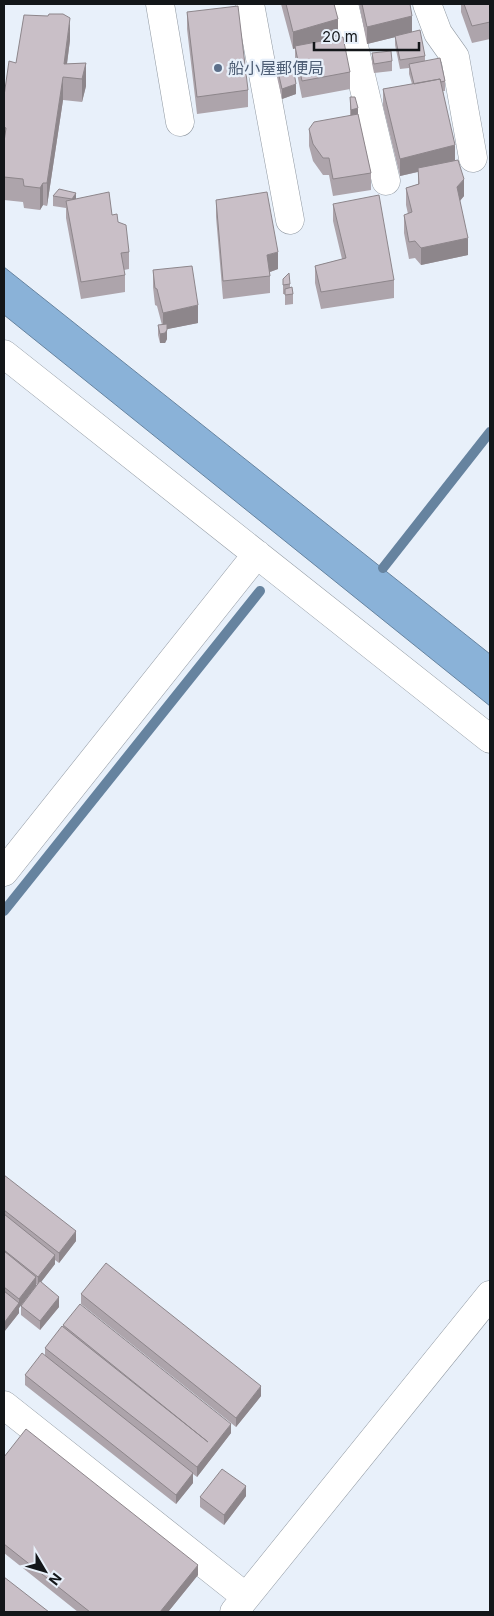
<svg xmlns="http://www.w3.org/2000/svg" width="494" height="1616" font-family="Inter,'Noto Sans JP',sans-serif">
	<rect width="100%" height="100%" fill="#e8f0fa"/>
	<!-- water -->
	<path fill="#8ab2d8" stroke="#66839f" d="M4,267L490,654V706L4,315Z"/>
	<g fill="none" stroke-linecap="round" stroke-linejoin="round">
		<!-- stream -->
		<path stroke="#66839f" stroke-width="10" d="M383,568L490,432
			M4,911L260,591"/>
		<!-- minor casing -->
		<g stroke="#929aa3" stroke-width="29">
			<path id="minor" d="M160,4L180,122
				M250,4L290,220
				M344,4L386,181
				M427,4L438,33L455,57L473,158
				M4,354L490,739
				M4,872L257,554
				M4,1405L246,1597
				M234,1612L490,1295"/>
		</g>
		<!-- minor -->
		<use href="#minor" stroke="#fff" stroke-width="28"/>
	</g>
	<!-- wall -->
	<path fill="#ada4ab" d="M281,4H334L338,36L320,41L350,72V89L302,98L295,64V48L293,49Z
		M359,4H410L412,32L425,56V61L445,81V91H443L455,160L464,196L460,201L468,255L421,265L415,258L409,259L404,233V215L408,214L406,205V188L418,184V172L400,176L383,106V89L412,84L409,74V68L400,69L395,45V37L367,44Z
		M461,4H490V39L472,43L461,12Z
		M187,12L248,90V107L197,114L187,29Z
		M70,40L67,64L86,63V86L82,102L63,100L47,206L43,205L40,210L24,208L23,202L4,200V96L16,63Z
		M372,53L392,61V71L374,73L372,63Z
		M277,67L296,94L282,99L277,77Z
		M350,97L358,115L371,173V190L333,196L329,175H323L313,161L309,146V129L350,116Z
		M53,196L76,199L112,215L118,222L129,252V269L124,270L125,275V292L81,299L66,218V208L53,206Z
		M216,200L278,269L270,272V293L223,299L216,217Z
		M333,204L394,280V298L321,309L315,283V266L342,259L333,221Z
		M153,270L198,323L167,329V339L165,343H160L158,335V325H162L157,306L155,305L153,287Z
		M283,279L290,284V288L293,294V304L285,305V294H283Z
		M4,1175L76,1241L59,1263L55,1260V1264L41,1282L59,1307L40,1330L21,1315V1306L37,1285L36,1284V1286L19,1308V1313L4,1332Z
		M81,1294L261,1396L236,1427L81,1304Z
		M63,1325L231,1433L197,1477L193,1474V1483L176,1504L25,1385V1375L45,1356V1348L63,1327Z
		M4,1457L198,1575L168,1612H78L4,1553Z
		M246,1496L224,1525L200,1507V1497Z"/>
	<!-- shaded-wall -->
	<path fill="#8d868b" d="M412,16V33L367,44V27Z
		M70,18V40L65,78L64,64Z
		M338,19V36L293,49V32Z
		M86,63V86L82,102V79Z
		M63,77V100L47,206V183Z
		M296,84V94L282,99V89Z
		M358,108V118L351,120V110Z
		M455,145V163L400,176V159Z
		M464,179V196L457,204V187Z
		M43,183V205L40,210V188Z
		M76,193V203L72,209V199Z
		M468,238V255L421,265V248Z
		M278,252V269L267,273V255Z
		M198,305V323L163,330V313Z
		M167,330V339L165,343H160V334Z
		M76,1231V1241L59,1263V1253Z
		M55,1255V1264L38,1286V1277Z
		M36,1277V1286L19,1308V1313L4,1332V1323L19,1303V1299Z
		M59,1297V1307L40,1330V1321Z
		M261,1386V1396L236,1427V1418Z
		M231,1424V1433L197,1477V1467Z
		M193,1473V1483L176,1504V1495Z
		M246,1486V1496L224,1525V1515Z
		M198,1565V1575L168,1612H160Z"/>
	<!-- building -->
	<path fill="#c9bfc7" stroke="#8d868b" d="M286,4H334L338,19L293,32Z
		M362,4H410L412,16L367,27Z
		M464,4H490V22L472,26Z
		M238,6L248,90L197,97L187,12Z
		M49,14H63L70,18L64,64L86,63L82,79L63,77L47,183H43L40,188L24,186L23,179L4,177V142L6,128L4,127V96L9,61L16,63L24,15L48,16Z
		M420,30L425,56L400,60L395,36Z
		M343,37L350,72L302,81L295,46Z
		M391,51L392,61L374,64L372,53Z
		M440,58L445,81L441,82L440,79L414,84L409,64Z
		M293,66L296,84L282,89L277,67Z
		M440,79L455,145L400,159L383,89Z
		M350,97H355L358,108L351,110Z
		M358,114L371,173L333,179L329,158H323L313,144L309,129L314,122Z
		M458,160L464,179L457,187L468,238L421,248L415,241L409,242L404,215L412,212L406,188L419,184L418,168Z
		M59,189L76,193L72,199L53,196Z
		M109,192L112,215L117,214L118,222L126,225L129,252L121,253L125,275L81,282L66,201Z
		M267,192L278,252L267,255L270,276L223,281L216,200Z
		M379,195L394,280L321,292L315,266L346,258L333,204Z
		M192,266L198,305L163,313L157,289L155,288L153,270Z
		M289,273L290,284L283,285V279Z
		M292,287L293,294L285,295V289Z
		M167,324V330L165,333L160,334L158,325Z
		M4,1175L76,1231L59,1253L4,1210Z
		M4,1214L55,1255L38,1277L4,1250Z
		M4,1251L36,1277L19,1299L4,1287Z
		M106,1263L261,1386L236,1418L81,1294Z
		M40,1281L59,1297L40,1321L21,1306Z
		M4,1291L19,1303L4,1323Z
		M80,1304L231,1424L197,1467L45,1348L62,1326L208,1442L63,1325Z
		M42,1353L193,1473L176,1495L25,1375Z
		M26,1429L198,1565L160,1612H90L4,1544V1457Z
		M222,1469L246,1486L224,1515L200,1497Z
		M4,1577L49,1612H4Z"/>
	<!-- markers -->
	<circle fill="#5c6f8a" stroke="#e8f0fa" stroke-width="2" cx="218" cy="68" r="5"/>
	<g text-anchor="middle" stroke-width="4.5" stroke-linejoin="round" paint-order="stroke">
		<!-- service labels -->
		<g font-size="16" fill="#4e5e75" stroke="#e8f0fa" text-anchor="start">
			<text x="228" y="74">船小屋郵便局</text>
		</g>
	</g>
	<!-- border -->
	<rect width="494" height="1616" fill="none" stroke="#131619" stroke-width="10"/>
	<!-- north arrow -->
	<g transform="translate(45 1571) rotate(128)" stroke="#e8f0fa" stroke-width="4" paint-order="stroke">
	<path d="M0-4L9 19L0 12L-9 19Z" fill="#131619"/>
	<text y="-8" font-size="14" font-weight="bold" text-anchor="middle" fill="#131619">N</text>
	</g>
	<!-- scale -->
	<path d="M314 42v8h105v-8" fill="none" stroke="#131619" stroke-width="2.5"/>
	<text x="322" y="42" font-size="15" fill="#131619" stroke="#e8f0fa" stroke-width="4" paint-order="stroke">20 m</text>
</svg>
